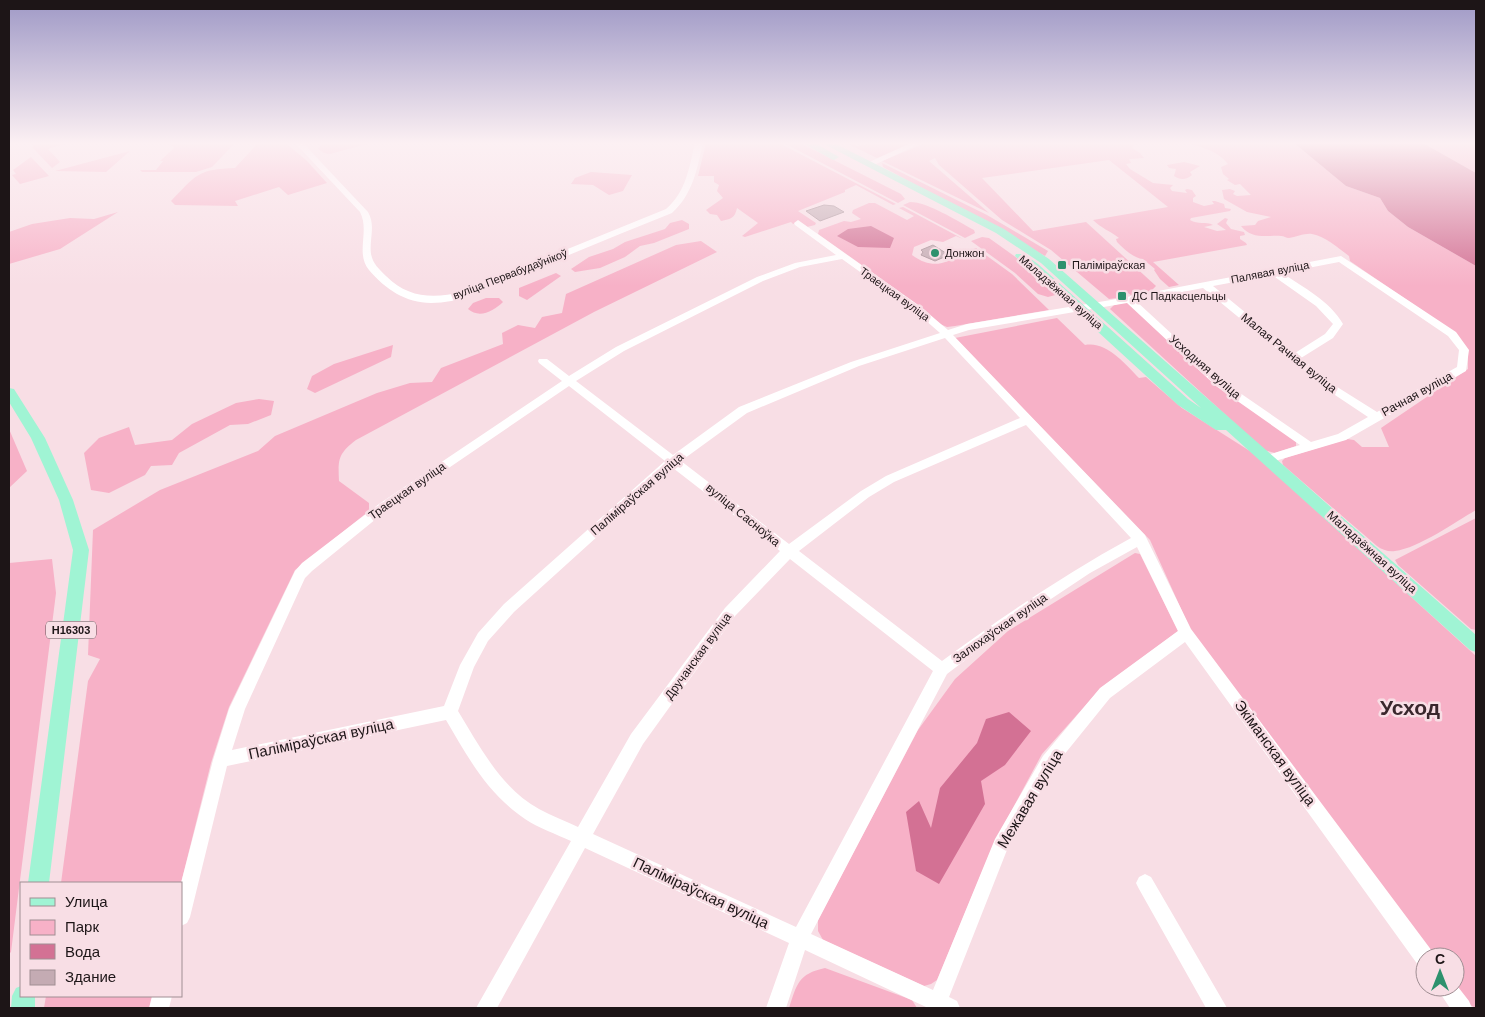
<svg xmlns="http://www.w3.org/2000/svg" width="1485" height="1017" font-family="Arial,sans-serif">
	<rect width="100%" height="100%" fill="#f8dee5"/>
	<!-- green -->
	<path fill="#f7b1c7" d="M37,143H67L48,149L60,162L52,168L32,147Z
		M169,143H235L212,167L196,172H142L140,170H156L163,161H160L174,148Z
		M258,143H286L307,161L327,183L288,195L279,187L235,201L238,206L175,205L171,201C196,175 198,169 235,168Z
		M322,143H370L330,154L324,153L318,149Z
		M706,143H779L896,204L893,205L856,185L845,190V192L798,211L816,223L815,225L807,227L799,222L793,224L791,222L745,237L742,236L758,223L737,208C735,218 731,219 721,221L717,215L710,214L706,210L723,198L717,191L719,185L714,182V176H698Z
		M784,143H800L901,194L905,199L898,203Z
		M846,143L857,146L878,143H913L877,158Z
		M926,143H1135L1132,148L1140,153L1144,158L1129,159L1131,163L1126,164L1130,169L1153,183L1173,185L1170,188L1172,191L1187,193L1185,190L1187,189L1192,190L1196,196L1193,198V202L1204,206L1214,204L1212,201H1215L1224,204L1225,208L1231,209L1230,211L1191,218L1190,220C1198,225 1206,221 1213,225L1204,227L1217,231L1226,230L1217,224L1225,218L1228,219L1226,223L1231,229L1244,232L1245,235L1240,236V239L1246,243L1247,245L1153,262L1179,285L1169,287L1160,279L1154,270L1155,269L1143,259C1133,258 1124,249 1117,242L1116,239L1119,238C1110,231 1101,228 1093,220L1168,207L1109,160L982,178L1033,231L1086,222L1156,286L1151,291L1131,295L1128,293L1116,295L1118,298L1109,299L1051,250L1002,220L939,165L935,158L929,161L989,213L882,161Z
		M1188,143H1294L1346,186L1380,198L1388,211L1408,227L1476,266V510C1455,522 1419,548 1395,551C1389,552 1382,550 1377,546L1283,465L1282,461L1285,458L1347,439L1354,440L1362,447H1389L1381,428L1468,369V351L1441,323L1363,270L1350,261L1349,256C1338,248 1325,236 1312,234C1305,233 1296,237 1289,238C1286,238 1284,236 1281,236C1267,235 1252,240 1241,226L1255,225L1258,221L1271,217L1247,212L1224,199L1222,190L1230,189L1235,191L1233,194L1237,196L1251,195L1240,184L1235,185L1227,180L1229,179L1223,174L1221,167L1228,164C1218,151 1204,148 1188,143Z
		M1423,143H1476V173Z
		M130,151L106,172L55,171Z
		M31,157L49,176L20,184L12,175L16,174L13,170Z
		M1184,162L1200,166L1190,172L1192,175C1186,180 1180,180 1174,176L1176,169L1169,168L1167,165Z
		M882,163L987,215L1048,251L1045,256L883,167Z
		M591,172L632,175L623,191L609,195L593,185L571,184L575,178Z
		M910,202C928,202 957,221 974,230L975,233L965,238L903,205Z
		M869,203H875L907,220L914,216L899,208L903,207L963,239L956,236L943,242L931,240L914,247L912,255C938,274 951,258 976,248L1012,274L1049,310L955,326L947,327L940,324L924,309L818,234L819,230L844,221L851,222L861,219L852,213L853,210Z
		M118,212L60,249L9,264V232L32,224L70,218L94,219Z
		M682,220L689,224V229L654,243L640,246L625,257L600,268L575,272L571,269L589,257L613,249L625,242L665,229L670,223Z
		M982,237L989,238L1031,268L1059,294L1048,297L1038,294L1015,273L971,241Z
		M701,241L717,252L594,312L356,440C338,454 338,459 339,481L369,503V511L295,570L229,707L211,763L181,883H61L88,681L100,659L88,655L93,530L160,490L258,451L275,436L377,393L410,383L432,382L441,368L503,344L502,333L518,325L535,328L542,317L562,313L566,294L676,245Z
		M556,273L561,276L527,300L519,296V288Z
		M486,298H499L503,302C494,311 479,319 468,309L473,303Z
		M1127,302L1217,385L1296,441V446L1275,453L1264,450L1110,309L1114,305Z
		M1057,318L1085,345C1107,341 1125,364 1139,378L1146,377L1182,408L1253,453L1476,656V1008L1468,1004L1455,987V957H1433L1191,631L1150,540L955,338Z
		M393,345L391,357L315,393L307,389L312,376L334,364Z
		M259,399L274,401L271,415L248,424L230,425L179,453L172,465L151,466L145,475L109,493L91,490L84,453L99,438L129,427L135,445L172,440L192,424L236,403Z
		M9,429L27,471L9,488Z
		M1476,518V630L1471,629L1398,565L1395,560Z
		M1135,553L1140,554L1178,631L1101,688L1042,754L994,843L937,980L931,984L924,986L823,940L818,931V920L918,730L955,679L1008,631Z
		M52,559L56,593L11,952L9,954V563Z
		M825,968L912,1000L917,1008H789C797,984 798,974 825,968Z
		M46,996H153L150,1008H44Z"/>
	<!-- water -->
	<path fill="#d37194" d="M1294,143H1423L1476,173V266L1408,227L1388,211L1380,198L1346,186Z
		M871,226L894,238L890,248L858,247L837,236L848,229Z
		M1009,712L1031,731L1005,765L981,781L985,804L939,884L916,871L906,812L919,801L931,828L940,788L977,743L986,719Z"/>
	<!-- building -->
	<path fill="#c4abb3" stroke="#aa9299" d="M824,205L834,206L844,212L820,221L806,211Z
		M933,245L949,255L935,261L921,255L923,252L921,250Z"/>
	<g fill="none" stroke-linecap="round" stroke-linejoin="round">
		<!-- minor -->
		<path fill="#fff" fill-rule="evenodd" d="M295,143H303L368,212C376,226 369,239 371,254C373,264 379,269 386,276C408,298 433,299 462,292L666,209C686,192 689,168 695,143H703C697,169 693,194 672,213C624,232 576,252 528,272C497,284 465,303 431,303C406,303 385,289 369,270C355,253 370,231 360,212Z
			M911,143H921L872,166L865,164Z
			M798,220L922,308L948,330L967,324L1111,300L1341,256L1456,332L1469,350L1466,371L1346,440L1268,463L1262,459L1264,456L1300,445L1216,386L1127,303L969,330L953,335L1145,535L1191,629L1432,951L1434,957H1425V967L1418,965L1185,642L1110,698L1055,766L1007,850L949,997L957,1001L960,1008H925L926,1007L805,950L786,1008H766L789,943L585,848L497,1008H476L571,841C556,834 538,828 525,819C487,793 469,759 446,720L227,766L190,917L187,923L181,926V883L213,760L229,709L295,571L302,563L379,504L562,381L539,363L538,361L539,359H547L569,376L616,347L757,277L795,263L836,255L795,225L794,223ZM842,259L916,312L940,333L851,362L739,407L673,455L576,381L624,351L763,281L800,267ZM1339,262L1448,336L1459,350L1457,367L1377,412L1334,385L1301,358L1333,338L1343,324C1330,301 1303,287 1282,273ZM1272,275L1316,306L1333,324L1325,334L1295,353L1213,286ZM1203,288L1326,389L1368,417L1338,434L1311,442L1224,382L1136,301ZM945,338L1020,418L886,476L861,491L789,544L681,461L747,413L859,366ZM569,386L665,461L504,604L478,633L460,665L444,706L232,750L245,709L305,578L312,571L387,510ZM1026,425L1131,538C1065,574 1003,616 942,661L799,551L869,497L894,482ZM673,468L780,551L725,608L631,734L578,827C566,821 552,816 539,809C501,788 480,747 458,711L474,667L488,641L514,612ZM1137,547L1178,631L1100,688L1043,756L995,839L933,990L811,934L947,674L1006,629L1090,573ZM790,559L933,671L796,927L593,834L643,744L735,616Z
			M1145,874L1151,877L1227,1008H1206L1139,889L1136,883L1139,877Z
			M1455,983L1469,1001L1472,1008H1450L1436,987H1455Z
			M152,996H172L169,1008H149Z"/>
		<!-- major -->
		<path fill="#a0f4d4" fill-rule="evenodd" d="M803,143H815L839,157L834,160L831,159Z
			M822,143H834L1004,229L1049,259L1476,635V652L1470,650L1226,430H1216L1178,405L1015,256L1016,254H1024L1038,264L1188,399L1201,408L1041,263L996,233Z
			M9,388L14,389L45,438L73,500L89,550L49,883H28L73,550L59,500L31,438L9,402Z
			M21,986V996H35V1008H11L12,996L16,988Z"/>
	</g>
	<!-- sky -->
	<linearGradient id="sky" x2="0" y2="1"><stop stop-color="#9f99c6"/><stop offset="0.5" stop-color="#fcf0f3"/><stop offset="1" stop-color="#fcf0f3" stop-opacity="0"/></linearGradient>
	<rect width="1485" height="286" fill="url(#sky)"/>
	<!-- markers -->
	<g fill="#2d916d" stroke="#f8dee5" stroke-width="2">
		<circle cx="935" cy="253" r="5"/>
		<rect x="1057" y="260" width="10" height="10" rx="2.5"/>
		<rect x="1117" y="291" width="10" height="10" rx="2.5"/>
	</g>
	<g text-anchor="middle" stroke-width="5" stroke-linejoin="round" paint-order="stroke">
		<!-- far-poi labels -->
		<g font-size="11" fill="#1d1517" stroke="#f8dee5" text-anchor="start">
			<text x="945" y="257">Донжон</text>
			<text x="1072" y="269">Паліміраўская</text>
			<text x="1132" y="300">ДС Падкасцельцы</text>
		</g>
		<!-- far-street labels -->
		<g font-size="11" fill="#1d1517" stroke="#f8dee5">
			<text transform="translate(1270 272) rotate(-11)" y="4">Палявая вуліца</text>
			<text transform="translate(510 274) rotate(-21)" y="4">вуліца Первабудаўнікоў</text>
			<text transform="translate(1061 292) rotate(41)" y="4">Маладзёжная вуліца</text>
			<text transform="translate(895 294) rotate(36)" y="4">Траецкая вуліца</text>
		</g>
		<!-- shield labels -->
		<rect fill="#f8dee5" stroke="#5f5155" stroke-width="1" x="46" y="621.5" width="50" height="17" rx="4"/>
		<g font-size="11" font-weight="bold" fill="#1d1517">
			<text x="71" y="634">Н16303</text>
		</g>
		<!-- street labels -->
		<g font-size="12" fill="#1d1517" stroke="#f8dee5">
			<text transform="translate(1289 353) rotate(39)" y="4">Малая Рачная вуліца</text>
			<text transform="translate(1205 367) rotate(41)" y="4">Усходняя вуліца</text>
			<text transform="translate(1417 394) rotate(-29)" y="4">Рачная вуліца</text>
			<text transform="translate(407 491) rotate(-35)" y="4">Траецкая вуліца</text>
			<text transform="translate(637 494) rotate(-41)" y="4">Паліміраўская вуліца</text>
			<text transform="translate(743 515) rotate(39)" y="4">вуліца Сасноўка</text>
			<text transform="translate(1372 552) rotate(42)" y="4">Маладзёжная вуліца</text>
			<text transform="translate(1000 628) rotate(-35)" y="4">Залюхаўская вуліца</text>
			<text transform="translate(698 656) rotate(-54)" y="4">Дручанская вуліца</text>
		</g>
		<!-- near-street labels -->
		<g font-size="15" fill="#1d1517" stroke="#f8dee5">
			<text transform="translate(321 739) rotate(-12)" y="5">Паліміраўская вуліца</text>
			<text transform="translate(1275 753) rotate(54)" y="5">Экіманская вуліца</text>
			<text transform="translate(1030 799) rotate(-59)" y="5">Межавая вуліца</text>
			<text transform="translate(701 893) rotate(25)" y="5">Паліміраўская вуліца</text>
		</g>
		<!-- near-district labels -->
		<g font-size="21" font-weight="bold" fill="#3a272d" stroke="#f8dee5">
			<text x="1410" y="715">Усход</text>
		</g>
	</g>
	<!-- border -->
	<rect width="1485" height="1017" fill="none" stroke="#1d1517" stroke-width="20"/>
	<!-- legend -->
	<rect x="20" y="882" width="162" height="115" fill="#f8dee5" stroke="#a08e93"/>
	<rect x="30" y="898" width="25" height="8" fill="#a0f4d4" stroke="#a08e93"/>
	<text x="65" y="907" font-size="15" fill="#1d1517">Улица</text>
	<rect x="30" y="920" width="25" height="15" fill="#f7b1c7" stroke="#a08e93"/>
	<text x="65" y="932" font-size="15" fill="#1d1517">Парк</text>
	<rect x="30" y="944" width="25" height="15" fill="#d37194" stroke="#a08e93"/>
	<text x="65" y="957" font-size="15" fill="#1d1517">Вода</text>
	<rect x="30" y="970" width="25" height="15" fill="#c4abb3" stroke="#a08e93"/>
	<text x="65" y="982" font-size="15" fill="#1d1517">Здание</text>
	<!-- north arrow -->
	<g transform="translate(1440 972)"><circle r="24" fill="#f8dee5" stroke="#a08e93"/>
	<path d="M0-4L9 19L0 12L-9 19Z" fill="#2d916d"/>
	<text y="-8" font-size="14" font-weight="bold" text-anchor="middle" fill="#1d1517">С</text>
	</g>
</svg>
